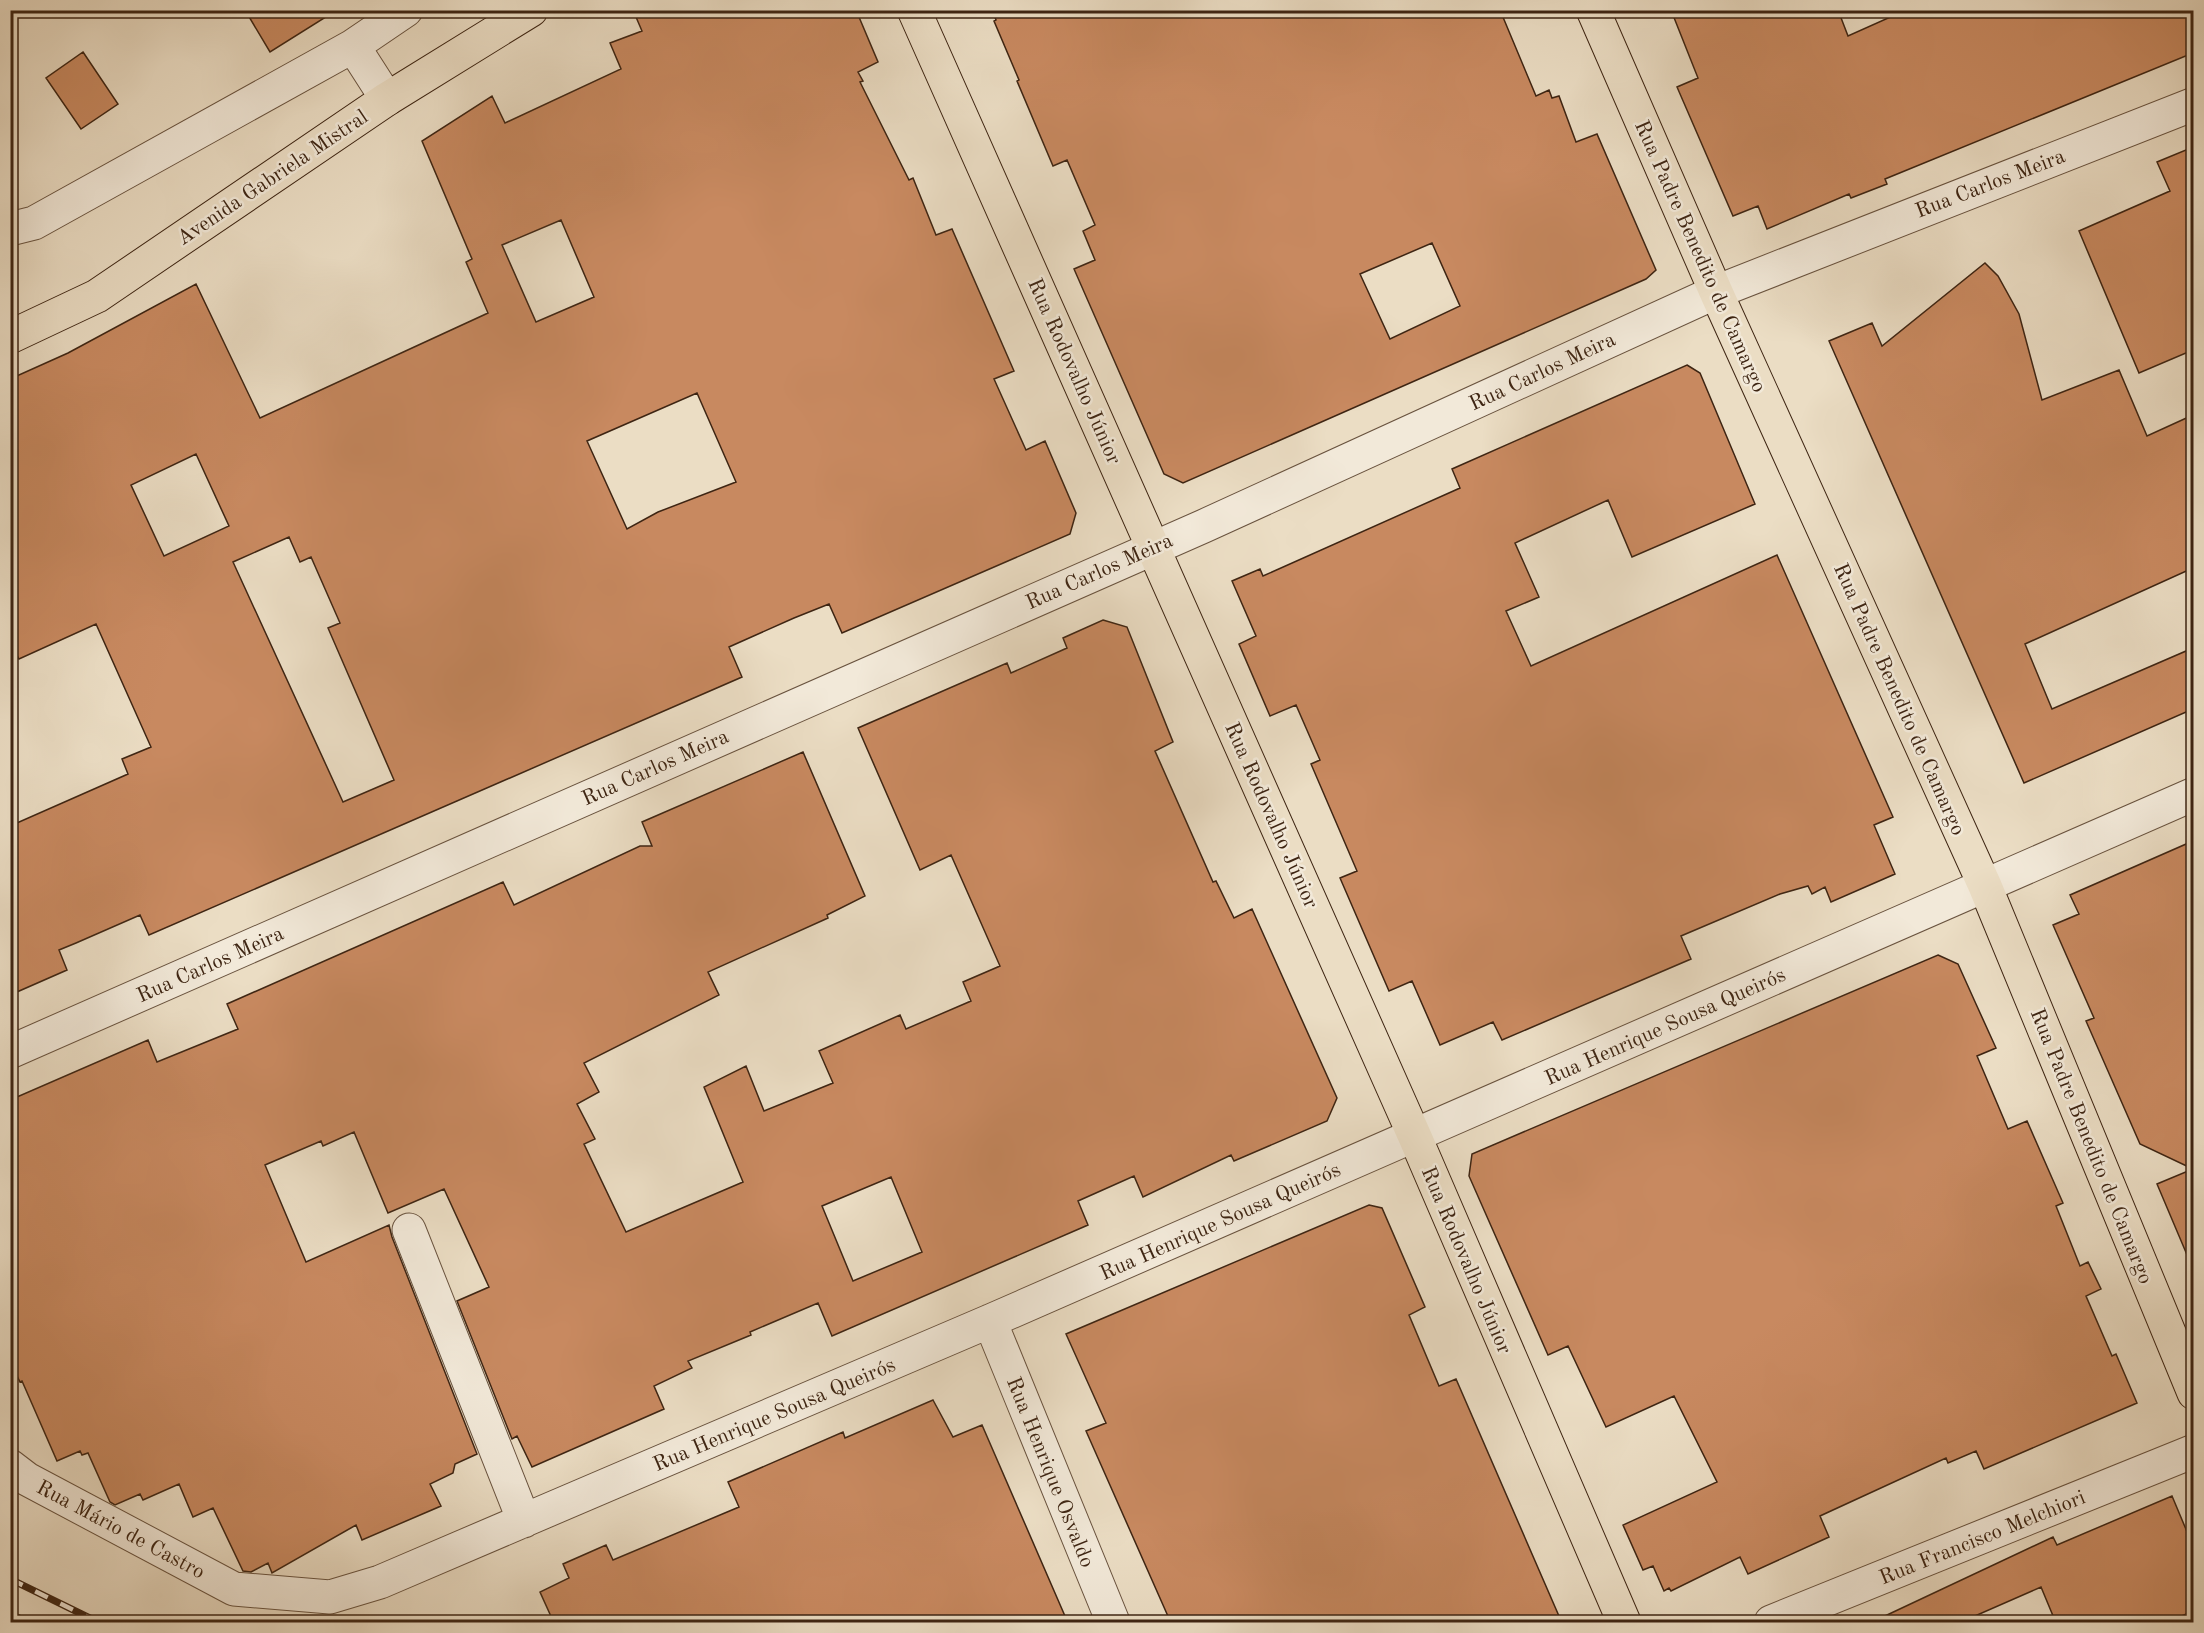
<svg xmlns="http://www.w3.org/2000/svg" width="2204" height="1633" font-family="'Old Standard TT',serif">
	<rect width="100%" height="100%" fill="#ebddc4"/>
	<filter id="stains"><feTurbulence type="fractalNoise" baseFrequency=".00333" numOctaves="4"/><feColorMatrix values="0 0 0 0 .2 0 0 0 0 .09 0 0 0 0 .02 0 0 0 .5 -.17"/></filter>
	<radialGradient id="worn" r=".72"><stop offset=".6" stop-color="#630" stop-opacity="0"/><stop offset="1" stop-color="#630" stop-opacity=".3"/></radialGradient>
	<!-- building -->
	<path fill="#c88960" stroke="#3e2513" stroke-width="1.5" fill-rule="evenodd" d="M245,10H337L270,52Z
		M633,10H856L878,62L858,72L863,81L860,82L909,180L913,178L936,235L952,229L1014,371L994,379L1026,450L1045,441L1076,513L1070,534L842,633L829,604L794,618L729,647L742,677L149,935L140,915L76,943L59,950L67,970L10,995V826L128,774L122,759L151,747L96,624L19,659L10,642V379L68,353L196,284L260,418L488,313L466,262L472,259L422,141L492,96L505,123L621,69L610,43L642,31ZM561,220L594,297L536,322L502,245ZM697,393L736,482L658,512L627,529L587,441ZM196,454L229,526L164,556L131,485ZM289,537L300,562L311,557L340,623L328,628L394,780L343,802L233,562Z
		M992,10H1500L1536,96L1549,90L1552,98L1559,96L1576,142L1597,134L1656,270L1646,279L1183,483L1164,474L1074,269L1095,260L1083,231L1095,225L1067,160L1053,166L1017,81L1019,80L994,21L996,20ZM1432,243L1460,306L1390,339L1360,274Z
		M1671,10H1838L1848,36L1906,10H2193V53L1885,179L1887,184L1851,198L1849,194L1767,229L1758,206L1733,216L1677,87L1698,78Z
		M83,52L118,104L81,129L46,78Z
		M2193,147V350L2139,373L2079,231L2170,191L2157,162Z
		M1985,263L1998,276L2019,314L2042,400L2119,370L2147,436L2193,415V568L2025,644L2052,709L2193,648V709L2024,783L1829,341L1872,323L1882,346Z
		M1687,365L1700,373L1755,504L1632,557L1608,500L1515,543L1539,597L1506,611L1531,666L1777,555L1893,817L1874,825L1895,874L1831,902L1825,887L1812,894L1808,886L1780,894L1681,936L1691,959L1502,1040L1493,1022L1440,1045L1412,981L1389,991L1340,878L1357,871L1311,764L1320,760L1296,705L1270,716L1239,644L1256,636L1232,581L1260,569L1263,576L1460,488L1452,469Z
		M1103,620L1127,627L1173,742L1155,751L1213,882L1216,881L1234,918L1252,909L1337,1098L1327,1121L1234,1161L1231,1155L1143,1197L1134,1176L1078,1201L1088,1225L832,1336L818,1303L750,1332L751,1335L688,1361L692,1368L654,1386L664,1409L532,1467L517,1436L512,1439L457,1301L489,1287L444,1189L388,1213L354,1132L323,1146L321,1141L265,1165L306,1262L389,1225L392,1237L477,1454L455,1464L453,1473L430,1484L441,1506L362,1540L356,1525L272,1573L268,1563L251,1572L243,1571L213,1508L193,1517L179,1484L143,1500L140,1494L115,1505L110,1502L88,1453L82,1455L80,1451L57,1461L22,1381L20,1382L10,1361V1100L148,1040L157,1062L238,1029L227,1004L503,882L514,905L640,846H652L642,822L803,752L865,896L827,915L828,918L708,972L719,995L584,1063L599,1092L577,1104L595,1139L584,1144L626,1232L743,1182L704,1087L746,1066L764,1111L833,1083L819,1051L900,1015L906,1029L971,1001L963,982L1000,966L951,855L920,870L858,728L1007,663L1011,673L1067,648L1063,638ZM891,1177L922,1252L853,1281L822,1206Z
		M2193,841V1269L2157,1184L2193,1169L2140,1144L2086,1021L2094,1018L2053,925L2079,914L2070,895Z
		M1938,955L1958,964L1976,1004L1996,1048L1977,1056L2008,1129L2027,1121L2063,1203L2056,1206L2080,1266L2088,1262L2101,1289L2086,1296L2112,1356L2116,1354L2137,1403L1984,1469L1976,1451L1948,1463L1946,1458L1820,1516L1829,1537L1748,1574L1740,1557L1671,1591L1669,1588L1664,1591L1653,1566L1643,1570L1623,1525L1717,1482L1674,1396L1606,1427L1568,1346L1548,1355L1469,1176L1472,1154Z
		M1369,1205L1382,1208L1425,1307L1409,1315L1439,1386L1456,1379L1562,1623H1171L1086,1431L1106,1423L1066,1334Z
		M933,1400L953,1437L982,1425L1068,1623H554L540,1592L569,1578L563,1564L606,1545L613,1560L739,1507L728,1482L843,1432L845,1438Z
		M2172,1496L2193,1546V1611L2166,1623H2056L2041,1587L1959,1623H1870L2053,1537L2057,1545Z"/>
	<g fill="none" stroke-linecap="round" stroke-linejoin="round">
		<!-- minor casing -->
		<g stroke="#69533f" stroke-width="35">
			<path id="minor" d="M353,46L387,99
				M10,229L34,223L353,46L406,10
				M10,1052L1204,526L1716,292L2194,104
				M409,1230L524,1521
				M990,1321L1113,1622
				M10,1466L27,1479L234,1589L330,1597L380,1582L990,1321L2194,794
				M1771,1622L2194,1451"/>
		</g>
		<!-- major casing -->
		<g stroke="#3e2513" stroke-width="35">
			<path id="major" d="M914,10L1415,1137L1624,1622
				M1593,10L1716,292L1985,886L2194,1393
				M10,337L97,296L387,99L531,10"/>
		</g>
		<!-- minor -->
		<use href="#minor" stroke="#f2e9d9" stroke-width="33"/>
		<!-- major -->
		<use href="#major" stroke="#ebddc4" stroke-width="33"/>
		<!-- rail casing -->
		<g stroke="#3e2513" stroke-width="7">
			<path id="rail" d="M10,1579L98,1622
				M10,1614L28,1622"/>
		</g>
		<!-- rail -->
		<use href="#rail" stroke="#f2e9d9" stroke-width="4.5" stroke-dasharray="14" stroke-linecap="butt"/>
	</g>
	<g text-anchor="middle" stroke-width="5" stroke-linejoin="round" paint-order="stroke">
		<!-- street labels -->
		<g font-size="21" fill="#3e2513" stroke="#f2e9d9">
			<text transform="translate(272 177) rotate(-34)" y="7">Avenida Gabriela Mistral</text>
			<text transform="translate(1990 183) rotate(-21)" y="7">Rua Carlos Meira</text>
			<text transform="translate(1701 256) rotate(66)" y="7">Rua Padre Benedito de Camargo</text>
			<text transform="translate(1075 371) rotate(66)" y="7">Rua Rodovalho Júnior</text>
			<text transform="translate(1542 371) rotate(-25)" y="7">Rua Carlos Meira</text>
			<text transform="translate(1099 571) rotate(-24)" y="7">Rua Carlos Meira</text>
			<text transform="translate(1900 699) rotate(66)" y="7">Rua Padre Benedito de Camargo</text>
			<text transform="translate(655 767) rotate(-24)" y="7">Rua Carlos Meira</text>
			<text transform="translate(1272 815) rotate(66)" y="7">Rua Rodovalho Júnior</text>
			<text transform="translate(210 964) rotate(-24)" y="7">Rua Carlos Meira</text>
			<text transform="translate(1665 1026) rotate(-24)" y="7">Rua Henrique Sousa Queirós</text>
			<text transform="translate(2092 1146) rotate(68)" y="7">Rua Padre Benedito de Camargo</text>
			<text transform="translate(1220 1221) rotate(-24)" y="7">Rua Henrique Sousa Queirós</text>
			<text transform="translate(1467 1260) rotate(67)" y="7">Rua Rodovalho Júnior</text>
			<text transform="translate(774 1414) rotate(-23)" y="7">Rua Henrique Sousa Queirós</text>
			<text transform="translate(1051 1472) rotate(68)" y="7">Rua Henrique Osvaldo</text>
			<text transform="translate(121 1529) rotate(28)" y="7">Rua Mário de Castro</text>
			<text transform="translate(1982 1537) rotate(-22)" y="7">Rua Francisco Melchiori</text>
		</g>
	</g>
	<!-- margin -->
	<rect width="2204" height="1633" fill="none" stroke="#ebddc4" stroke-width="36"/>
	<rect x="12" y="12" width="2180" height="1609" fill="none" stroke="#3e2513" stroke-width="3"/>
	<rect x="18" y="18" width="2168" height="1597" fill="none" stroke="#3e2513" stroke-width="1.5"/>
	<rect width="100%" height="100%" filter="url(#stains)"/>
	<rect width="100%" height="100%" fill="url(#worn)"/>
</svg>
